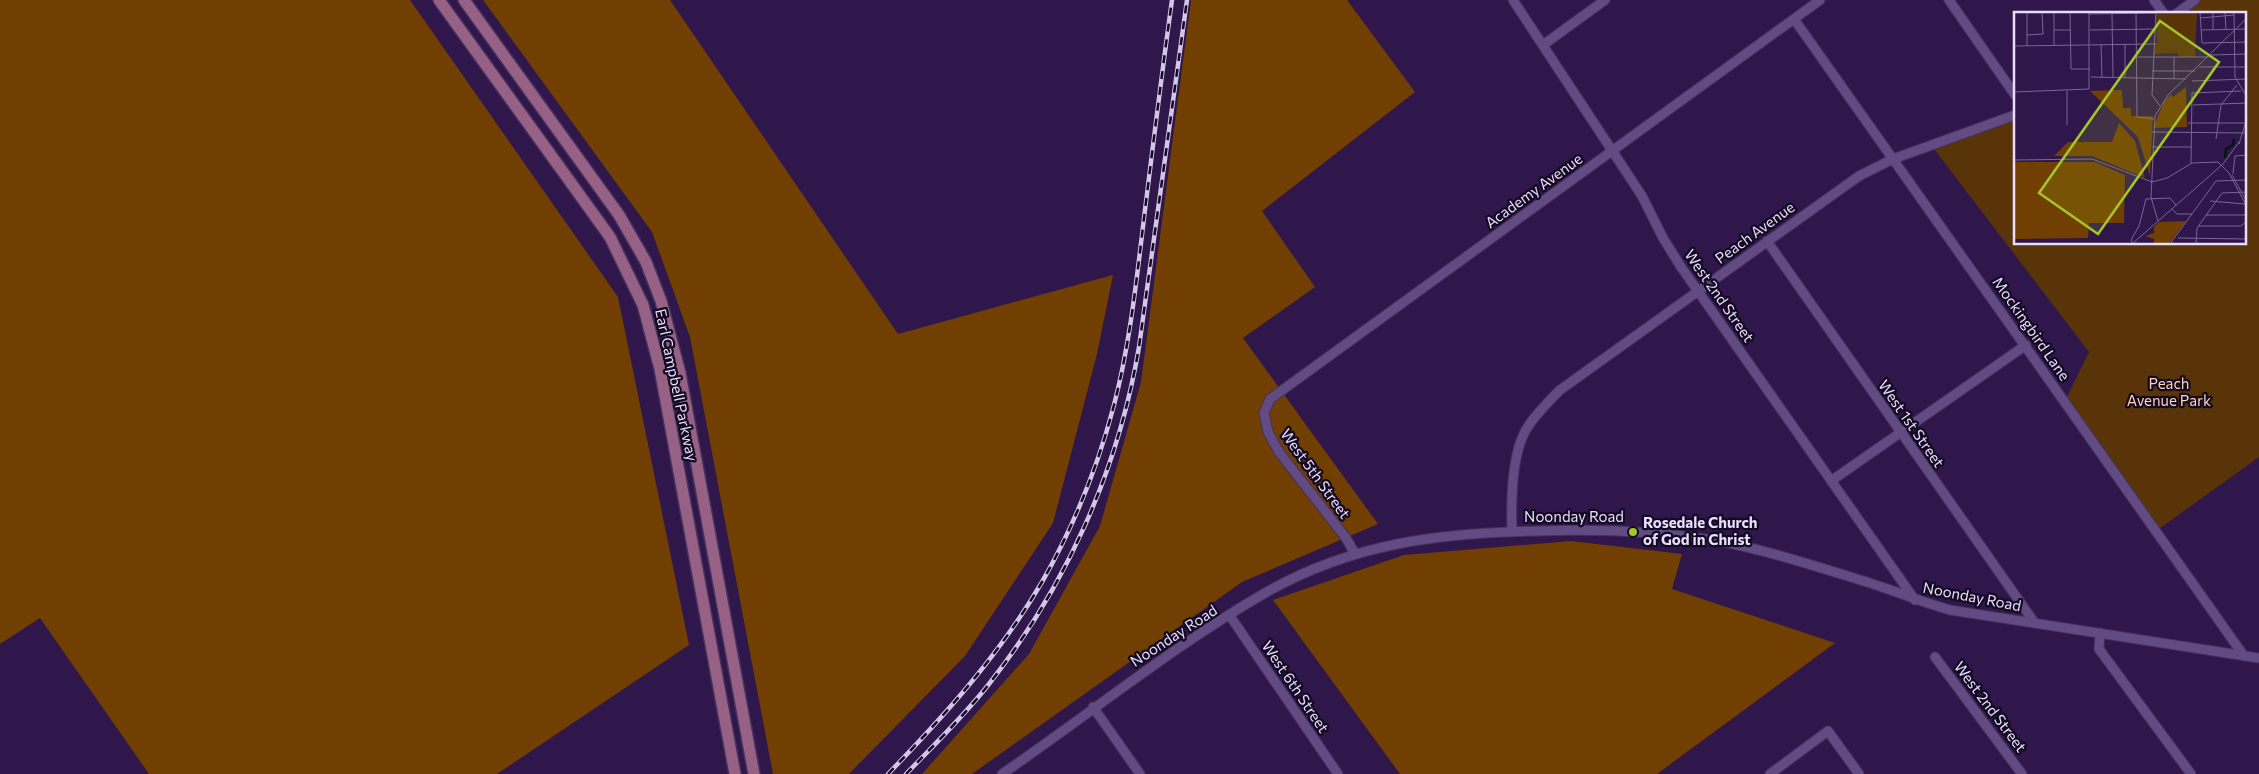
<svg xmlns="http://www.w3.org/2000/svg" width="2259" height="774" font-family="Commissioner,sans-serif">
	<rect width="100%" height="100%" fill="#2f174b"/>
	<!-- green -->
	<path fill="#5a3409" d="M2195,0H2259V457L2156,531L2065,401L2089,352L1931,145L2015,118V244H2245V14H2176Z"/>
	<!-- forest -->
	<path fill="#713f01" d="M0,0H410L618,297L689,645L497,774H149L40,618L0,644Z
		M483,0H670L898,334L1113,275L1097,354L1053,523L965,656L849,774H773L690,337L652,232Z
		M1191,0H1347L1415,92L1262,211L1315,287L1243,338L1378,524L1242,582L972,774H922L1029,654L1100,526L1141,382Z
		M1571,541L1682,554L1672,589L1835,643L1657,774H1400L1273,600L1404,555Z"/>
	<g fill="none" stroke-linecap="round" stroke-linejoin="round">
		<!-- minor casing -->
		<g stroke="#46315d" stroke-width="11">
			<path id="minor" d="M1513,0L1642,196L1663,238L1681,267L1915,600
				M1949,0L2015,95
				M2154,0L2164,14
				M2176,14L2195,0
				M1794,19L2244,656
				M1543,45L1605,0
				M1767,241L2034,622
				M1831,481L2026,345
				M1512,531C1511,501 1511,450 1529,425C1538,412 1549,401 1560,390L1859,176L1893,159L2015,115
				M1355,554L1346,538L1279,452L1268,432L1264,413L1270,399L1820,0
				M1230,616L1338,774
				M2100,633L2099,649L2191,774
				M1935,657L2022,774
				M1093,707L1140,774
				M1002,774C1090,714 1173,646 1265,593C1352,543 1440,533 1538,531C1597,529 1655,531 1713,540C1759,548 1812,565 1857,579C1888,588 1918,601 1950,610L2259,658
				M1770,774L1828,731L1859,774"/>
		</g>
		<!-- major casing -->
		<g stroke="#46315d" stroke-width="14">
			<path id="major" d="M439,0L610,237L643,305L660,369L735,774
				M464,0L619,215L646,262L661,301L680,373L754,774"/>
		</g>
		<!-- minor -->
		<use href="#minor" stroke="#624a83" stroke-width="9"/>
		<!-- major -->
		<use href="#major" stroke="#966184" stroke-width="11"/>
		<!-- rail casing -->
		<g stroke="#d4c6e9" stroke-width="4.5">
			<path id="rail" d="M888,774C946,714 1000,654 1042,582C1074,526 1098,466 1114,405C1132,336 1138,264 1147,194C1155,129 1163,65 1172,0
				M906,774C934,745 964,716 989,684C1066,586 1118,471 1139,347L1187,0"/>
		</g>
		<!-- rail -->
		<use href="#rail" stroke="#130920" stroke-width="2.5" stroke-dasharray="8" stroke-linecap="butt"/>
	</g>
	<!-- markers -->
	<circle fill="#a4c825" stroke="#130920" stroke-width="2" cx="1633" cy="532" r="5"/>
	<g text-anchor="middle" stroke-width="4.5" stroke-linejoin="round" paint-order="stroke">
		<!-- street labels -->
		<g font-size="15" fill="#e9ddfe" stroke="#130920">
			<text transform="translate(1534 191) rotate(-36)" y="5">Academy Avenue</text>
			<text transform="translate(1755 233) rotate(-36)" y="5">Peach Avenue</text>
			<text transform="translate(1719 296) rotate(55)" y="5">West 2nd Street</text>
			<text transform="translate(2031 329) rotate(55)" y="5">Mockingbird Lane</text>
			<text transform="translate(676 385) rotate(78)" y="5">Earl Campbell Parkway</text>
			<text transform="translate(1911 424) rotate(55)" y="5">West 1st Street</text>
			<text transform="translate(1315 474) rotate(54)" y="5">West 5th Street</text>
			<text x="1574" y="522">Noonday Road</text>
			<text transform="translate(1972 597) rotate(11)" y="5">Noonday Road</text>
			<text transform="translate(1174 636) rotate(-33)" y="5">Noonday Road</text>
			<text transform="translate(1295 687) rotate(56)" y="5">West 6th Street</text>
			<text transform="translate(1990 707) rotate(53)" y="5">West 2nd Street</text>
		</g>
		<!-- park labels -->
		<g font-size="15" fill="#fdd7b7" stroke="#130920">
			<text x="2169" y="389">Peach<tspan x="2169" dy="17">Avenue Park</tspan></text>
		</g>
		<!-- poi labels -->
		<g font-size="15" font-weight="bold" fill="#e9ddfe" stroke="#130920" text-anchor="start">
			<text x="1643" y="528">Rosedale Church<tspan x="1643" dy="17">of God in Christ</tspan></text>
		</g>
	</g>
	<!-- overview -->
	<g transform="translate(2014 12)">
		<rect width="232" height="232" fill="#2f174b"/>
		<path d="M142,0H183L181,45H166L163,41L139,42L143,30Z" fill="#5a3409"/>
		<path d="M172,75L173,115L139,116L150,90L157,82L159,85ZM108,78L109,96H117V104H139L136,164L124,125L76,79ZM105,111L121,129L131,166L78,144H40L54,130H98ZM0,150H81L111,163L110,211H75L74,226L0,227ZM172,209L155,232H132L140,231V227L131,224L140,221V215L145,210Z" fill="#713f01"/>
		<path fill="none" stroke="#041412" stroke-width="2.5" d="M211,146L212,137L219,133L220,127"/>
		<path fill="none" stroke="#796693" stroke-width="1" d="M13,0V34M40,0V33M56,0L57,57H76M122,0L123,105L140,107M142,0L138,83L146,94M186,0L188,31L233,30M199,0V18M211,0L212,18M220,0L221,65L233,85M75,2L142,1M98,2L99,65M187,6L220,3M40,18H57M76,18L142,17M187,18L233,17M13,23L29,22L28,0M87,32L88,66M111,33V66M0,34L142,32M197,43L233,42M122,45H195M160,45V67M185,55H233M138,59H181M77,65L172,67M178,69L233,67M53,79V113M0,80L75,77V0M179,93L233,91M174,111H231M138,120L233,121M202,127L207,93L223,73M225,132L233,106M138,135H177M0,148L78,147L138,170L153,166L178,151L204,150L215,161L233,195M177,151L178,81L227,79M219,162L221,144L233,143M218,163L233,190M196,189L231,192M158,197L163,202H178M192,203H233M144,209L137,185L141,104L154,83L233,6M184,214H227L233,209M164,226L233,227M118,232L209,152L225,130M119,232L117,228L125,214L132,187L156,186L162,193M156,232L202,169L233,168M182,232L183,216L208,181L233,180"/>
		<path fill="#a4c825" fill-opacity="0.15" stroke="#a4c825" stroke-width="2.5" d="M146,9L205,50L84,222L25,181Z"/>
		<rect width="232" height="232" fill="none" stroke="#e9ddfe" stroke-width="2.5"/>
	</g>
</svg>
